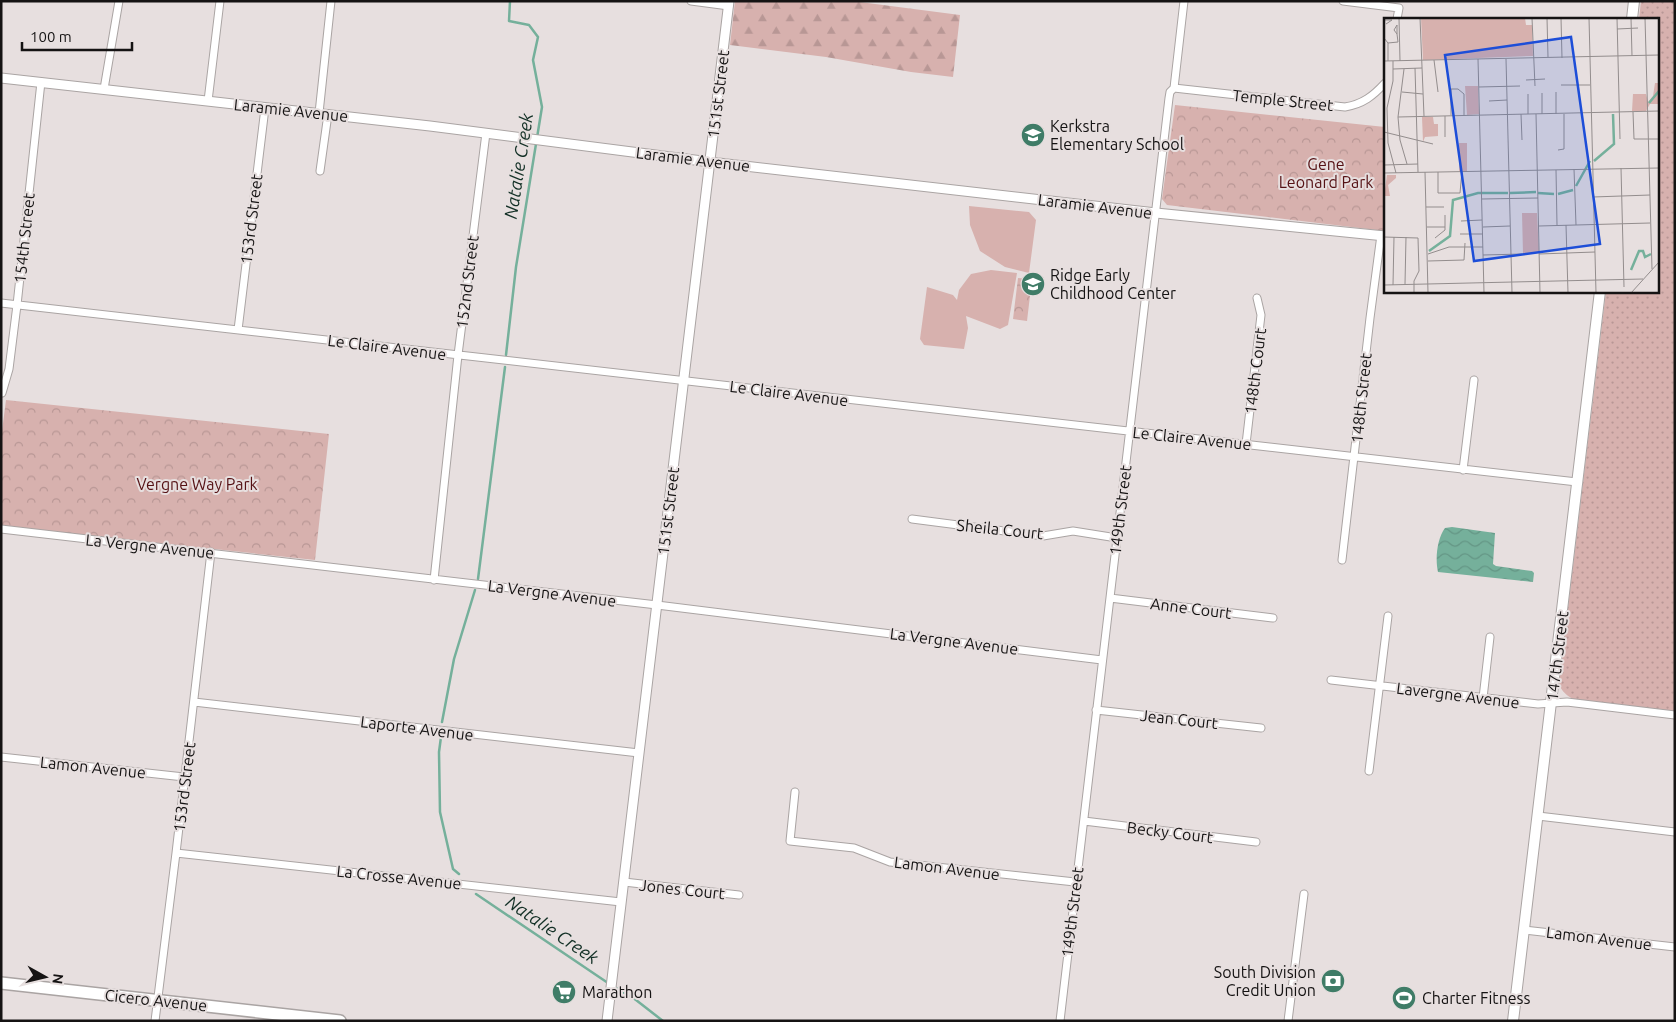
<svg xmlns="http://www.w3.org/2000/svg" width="1676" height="1022" font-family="Ubuntu,sans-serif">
	<defs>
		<pattern id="grass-dots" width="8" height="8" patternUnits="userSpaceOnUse" patternTransform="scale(1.25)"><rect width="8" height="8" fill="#d7b1ae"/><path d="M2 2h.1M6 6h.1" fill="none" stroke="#b89795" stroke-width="1.8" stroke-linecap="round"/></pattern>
		<pattern id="forest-firs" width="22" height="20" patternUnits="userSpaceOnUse" patternTransform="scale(1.25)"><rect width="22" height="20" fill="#d7b1ae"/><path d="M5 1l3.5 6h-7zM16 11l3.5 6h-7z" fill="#b89795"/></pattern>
		<pattern id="park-crowns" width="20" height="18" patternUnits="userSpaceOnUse" patternTransform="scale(1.25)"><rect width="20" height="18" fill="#d7b1ae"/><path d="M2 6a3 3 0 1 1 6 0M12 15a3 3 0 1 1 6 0" fill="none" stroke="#b89795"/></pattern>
		<pattern id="water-waves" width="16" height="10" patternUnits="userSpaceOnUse" patternTransform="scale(1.25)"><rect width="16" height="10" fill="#75b09b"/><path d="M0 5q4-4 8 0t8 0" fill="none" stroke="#649685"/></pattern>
	</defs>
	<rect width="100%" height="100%" fill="#e7dfdf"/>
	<!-- grass -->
	<path fill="url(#grass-dots)" d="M1641,1H1675V712L1575,700C1568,697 1560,690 1559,683L1606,291H1657V19H1639Z"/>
	<!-- forest -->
	<path fill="url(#forest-firs)" d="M735,1H852L960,15L953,77L911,72L826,57L730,45Z"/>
	<!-- park -->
	<path fill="url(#park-crowns)" d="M1175,105L1385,127V231L1167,205L1162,199Z
		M1018,278L1032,279L1027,321L1013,319Z
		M6,400L329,434L315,560L1,526V439Z"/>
	<!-- pitch -->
	<path fill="#d7b1ae" d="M969,206L1029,212L1036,220L1029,273L1005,267L980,251L970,225Z
		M991,270L1017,273L1008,325L1000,329L966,316L968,328L964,349L924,345L920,339L927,287L953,295L957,300L959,290L971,274Z"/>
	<!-- water -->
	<path fill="url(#water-waves)" d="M1452,527L1495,533L1493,564L1496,566L1532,571L1534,573L1533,582L1438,572C1435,559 1437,539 1445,528Z"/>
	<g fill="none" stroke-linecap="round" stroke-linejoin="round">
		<!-- stream -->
		<path stroke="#75b09b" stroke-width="2.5" d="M506,355L516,267L542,107L533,60L538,37L529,25L509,21L510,1
			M478,579L505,367
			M442,722L454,659L475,590
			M441,737L439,752L440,812L453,869L459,874
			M476,894L608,983
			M613,986L636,1000L663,1021"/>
		<!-- minor casing -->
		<g stroke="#aaa4a3" stroke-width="9">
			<path id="minor" d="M691,1L729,6
				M1343,1L1399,8L1397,19
				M1174,88L1345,107C1363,104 1373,96 1385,83
				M104,89L119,1
				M208,101L220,1
				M319,113L331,1
				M320,171L328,114
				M1,303L1577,482
				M238,330L265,108
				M2,393L9,369L17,305L41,82
				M1246,444L1261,315L1257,298
				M1463,470L1474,380
				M912,519L1043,536L1073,531L1117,538
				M1,529L657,605L1102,660
				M1342,560L1370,318L1381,235
				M434,580L458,355L486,133
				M1110,598L1273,618
				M1331,680L1538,704L1567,702L1675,715
				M1483,698L1490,637
				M194,702L639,753
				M1096,710L1261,728
				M1,757L184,777
				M1369,771L1388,616
				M795,792L790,841L854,848L890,862L1075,882
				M1538,816L1675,832
				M1084,821L1256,842
				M176,853L621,902
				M624,882L739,895
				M1524,930L1675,947
				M155,1021L176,853L211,552
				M1060,1021L1169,98L1170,92L1174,88L1184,1
				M1288,1021L1304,894"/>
		</g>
		<!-- tertiary casing -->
		<g stroke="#aaa4a3" stroke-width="11">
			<path id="tertiary" d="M1,78L430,126L710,162L1156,213L1385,236
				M607,1021L729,1"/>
		</g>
		<!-- secondary casing -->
		<g stroke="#aaa4a3" stroke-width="12">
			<path id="secondary" d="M1632,19L1634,1
				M1513,1021L1600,291"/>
		</g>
		<!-- primary casing -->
		<g stroke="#aaa4a3" stroke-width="14">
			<path id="primary" d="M1,983L340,1021"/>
		</g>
		<!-- minor -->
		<use href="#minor" stroke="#fff" stroke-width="7"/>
		<!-- tertiary -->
		<use href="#tertiary" stroke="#fff" stroke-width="9"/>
		<!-- secondary -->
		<use href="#secondary" stroke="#fff" stroke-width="10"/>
		<!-- primary -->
		<use href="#primary" stroke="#fff" stroke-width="11"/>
	</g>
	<!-- icons -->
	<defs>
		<g id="school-disc" transform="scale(1.25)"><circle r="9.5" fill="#3f7c67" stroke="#e7dfdf"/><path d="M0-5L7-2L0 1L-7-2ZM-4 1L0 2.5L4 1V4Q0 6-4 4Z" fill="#fff"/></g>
		<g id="bank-disc" transform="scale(1.25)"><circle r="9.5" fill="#3f7c67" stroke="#e7dfdf"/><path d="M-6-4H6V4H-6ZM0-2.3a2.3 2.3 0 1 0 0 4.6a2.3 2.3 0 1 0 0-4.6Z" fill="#fff"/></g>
		<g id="supermarket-disc" transform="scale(1.25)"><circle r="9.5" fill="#3f7c67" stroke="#e7dfdf"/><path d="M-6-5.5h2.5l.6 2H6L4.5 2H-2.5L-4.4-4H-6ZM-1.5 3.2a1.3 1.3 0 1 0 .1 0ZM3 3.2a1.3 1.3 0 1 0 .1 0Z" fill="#fff"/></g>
		<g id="stadium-disc" transform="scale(1.25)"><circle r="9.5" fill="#3f7c67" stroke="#e7dfdf"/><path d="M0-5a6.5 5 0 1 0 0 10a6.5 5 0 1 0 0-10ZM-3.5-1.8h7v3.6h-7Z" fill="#fff"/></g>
	</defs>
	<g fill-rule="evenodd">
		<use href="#school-disc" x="1033" y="135"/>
		<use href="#school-disc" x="1033" y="284"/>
		<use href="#bank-disc" x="1333" y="981"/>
		<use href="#supermarket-disc" x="564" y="992"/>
		<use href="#stadium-disc" x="1404" y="998"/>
	</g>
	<g text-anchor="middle" stroke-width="4" stroke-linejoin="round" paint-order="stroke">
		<!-- street labels -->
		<g font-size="16" fill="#151313" stroke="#e7dfdf">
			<text transform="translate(718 94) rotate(-83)" y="6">151st Street</text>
			<text transform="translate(1283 100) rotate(6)" y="6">Temple Street</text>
			<text transform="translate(291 110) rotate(6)" y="6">Laramie Avenue</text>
			<text transform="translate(693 159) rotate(7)" y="6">Laramie Avenue</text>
			<text transform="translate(1095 206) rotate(7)" y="6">Laramie Avenue</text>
			<text transform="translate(251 219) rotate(-83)" y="6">153rd Street</text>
			<text transform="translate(24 238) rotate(-84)" y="6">154th Street</text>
			<text transform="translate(467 282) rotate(-83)" y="6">152nd Street</text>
			<text transform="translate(387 347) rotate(7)" y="6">Le Claire Avenue</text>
			<text transform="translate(1255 371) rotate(-83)" y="6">148th Court</text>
			<text transform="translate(789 393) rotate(7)" y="6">Le Claire Avenue</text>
			<text transform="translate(1361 398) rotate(-84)" y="6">148th Street</text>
			<text transform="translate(1192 438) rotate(6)" y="6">Le Claire Avenue</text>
			<text transform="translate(1120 510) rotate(-83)" y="6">149th Street</text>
			<text transform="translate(668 511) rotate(-83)" y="6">151st Street</text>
			<text transform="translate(1000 529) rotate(6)" y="6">Sheila Court</text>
			<text transform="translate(150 546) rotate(6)" y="6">La Vergne Avenue</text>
			<text transform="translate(552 593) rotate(7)" y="6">La Vergne Avenue</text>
			<text transform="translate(1191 608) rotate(7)" y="6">Anne Court</text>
			<text transform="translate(954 641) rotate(7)" y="6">La Vergne Avenue</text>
			<text transform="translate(1557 656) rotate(-83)" y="6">147th Street</text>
			<text transform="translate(1458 695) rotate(7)" y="6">Lavergne Avenue</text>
			<text transform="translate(1179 719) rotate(6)" y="6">Jean Court</text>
			<text transform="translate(417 728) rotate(7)" y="6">Laporte Avenue</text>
			<text transform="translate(93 767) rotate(6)" y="6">Lamon Avenue</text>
			<text transform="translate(184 787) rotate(-83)" y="6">153rd Street</text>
			<text transform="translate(1170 832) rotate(7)" y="6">Becky Court</text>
			<text transform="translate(947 868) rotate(7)" y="6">Lamon Avenue</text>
			<text transform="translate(399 877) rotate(6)" y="6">La Crosse Avenue</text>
			<text transform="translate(682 889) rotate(6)" y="6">Jones Court</text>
			<text transform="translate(1072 912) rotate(-83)" y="6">149th Street</text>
			<text transform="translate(1599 938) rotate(7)" y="6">Lamon Avenue</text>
			<text transform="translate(156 1000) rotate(6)" y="6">Cicero Avenue</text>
		</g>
		<!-- poi labels -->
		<g font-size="16" fill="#151313" stroke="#e7dfdf" text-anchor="start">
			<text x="1050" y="132">Kerkstra<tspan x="1050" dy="18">Elementary School</tspan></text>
			<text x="1050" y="281">Ridge Early<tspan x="1050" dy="18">Childhood Center</tspan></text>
			<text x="1316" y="978" text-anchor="end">South Division<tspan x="1316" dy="18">Credit Union</tspan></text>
			<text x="582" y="998">Marathon</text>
			<text x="1422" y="1004">Charter Fitness</text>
		</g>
		<!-- park labels -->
		<g font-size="16" fill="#551114" stroke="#e7dfdf">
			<text x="1326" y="170">Gene<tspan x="1326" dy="18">Leonard Park</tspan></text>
			<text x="197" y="490">Vergne Way Park</text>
		</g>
		<!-- water labels -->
		<g font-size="18" font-style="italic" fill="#133026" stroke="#e7dfdf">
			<text transform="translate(519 166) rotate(-81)" y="6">Natalie Creek</text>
			<text transform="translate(552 930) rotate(34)" y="6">Natalie Creek</text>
		</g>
	</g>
	<!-- overview -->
	<g transform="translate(1384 18)">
		<rect width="275" height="275" fill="#e7dfdf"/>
		<path d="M37,0H141L142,7H148L149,38L39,42Z" fill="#d7b1ae"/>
		<path d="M271,65H275V86H266L262,93H248L249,76H262L264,84L269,78ZM75,125H83V153H75Z" fill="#d7b1ae"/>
		<path d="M81,68H94L95,96L83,97ZM38,99H49L50,106H54V118L41,119L39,124ZM138,195H153L155,235L139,236Z" fill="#d7b1ae"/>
		<path d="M3,157H12V160L4,167L6,178H0Z" fill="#d7b1ae"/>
		<path fill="none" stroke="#75b09b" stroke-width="2.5" d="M265,85L275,73M210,143L230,126L229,96M192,168L206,143M126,175L152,174M154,175L170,176M174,176L189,172M45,233L66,218L69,182L94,175H124M247,252L255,233H259L261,239L267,236"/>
		<path fill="none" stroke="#938d8d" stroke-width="1" d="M15,0L16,43M36,0L40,98M148,0L151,68M163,0L164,39M177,0L178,40M205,0L212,275M233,0L236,121M247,0L248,38M261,0L268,251M0,2H8L2,6M233,11L254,10M0,20L4,25V43M4,25L14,24L13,16V7L10,12L13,16M94,41L100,275M122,41L128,275M50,42L54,74M0,43L275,37M9,43V63L3,90L4,125L12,155M31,50L34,154M9,51L38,50M20,51L14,99L16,122L23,146M142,62L161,61M177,67H206M95,69L136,68M18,74L39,76M172,74V96M158,75V96M144,76V96M105,83L123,82M249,94L250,121H275M137,96L138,122M152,96L156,275M67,97V71H74L80,76V97M61,98V119M14,99L275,93M0,114L49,126M174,132L180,131V96M0,147L34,146M237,150L240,269M190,151L192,207M172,152L173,207M41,154L44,275M54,154V175H76L78,153M0,155L275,150M209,179L266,177M98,181L154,180M42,189H60M77,203L98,202M182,207L184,275M155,208L266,205M43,209H61M99,209L126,208M76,216H99M0,219L34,220L35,253L30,263V275M51,220L61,212V197M44,236L65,229H99M155,236L211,234M99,237L138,236M44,243L80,242L81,225M21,266L22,219M0,267L259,261M9,267L10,219M247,275L275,244"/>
		<path fill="#1d4ed8" fill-opacity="0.15" stroke="#1d4ed8" stroke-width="2.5" d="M187,19L216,226L90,243L61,37Z"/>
		<rect width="275" height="275" fill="none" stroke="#151313" stroke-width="2.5"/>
	</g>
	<!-- border -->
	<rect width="1676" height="1022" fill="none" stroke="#151313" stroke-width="5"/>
	<!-- north arrow -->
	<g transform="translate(45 977) rotate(98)" stroke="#e7dfdf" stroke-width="4" paint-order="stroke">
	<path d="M0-4L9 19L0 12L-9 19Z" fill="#151313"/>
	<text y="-8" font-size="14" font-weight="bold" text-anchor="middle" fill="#151313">N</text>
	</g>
	<!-- scale -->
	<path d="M22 42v8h110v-8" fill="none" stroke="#151313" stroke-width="2.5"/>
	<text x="30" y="42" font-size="15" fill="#151313" stroke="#e7dfdf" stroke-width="4" paint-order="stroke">100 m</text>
</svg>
